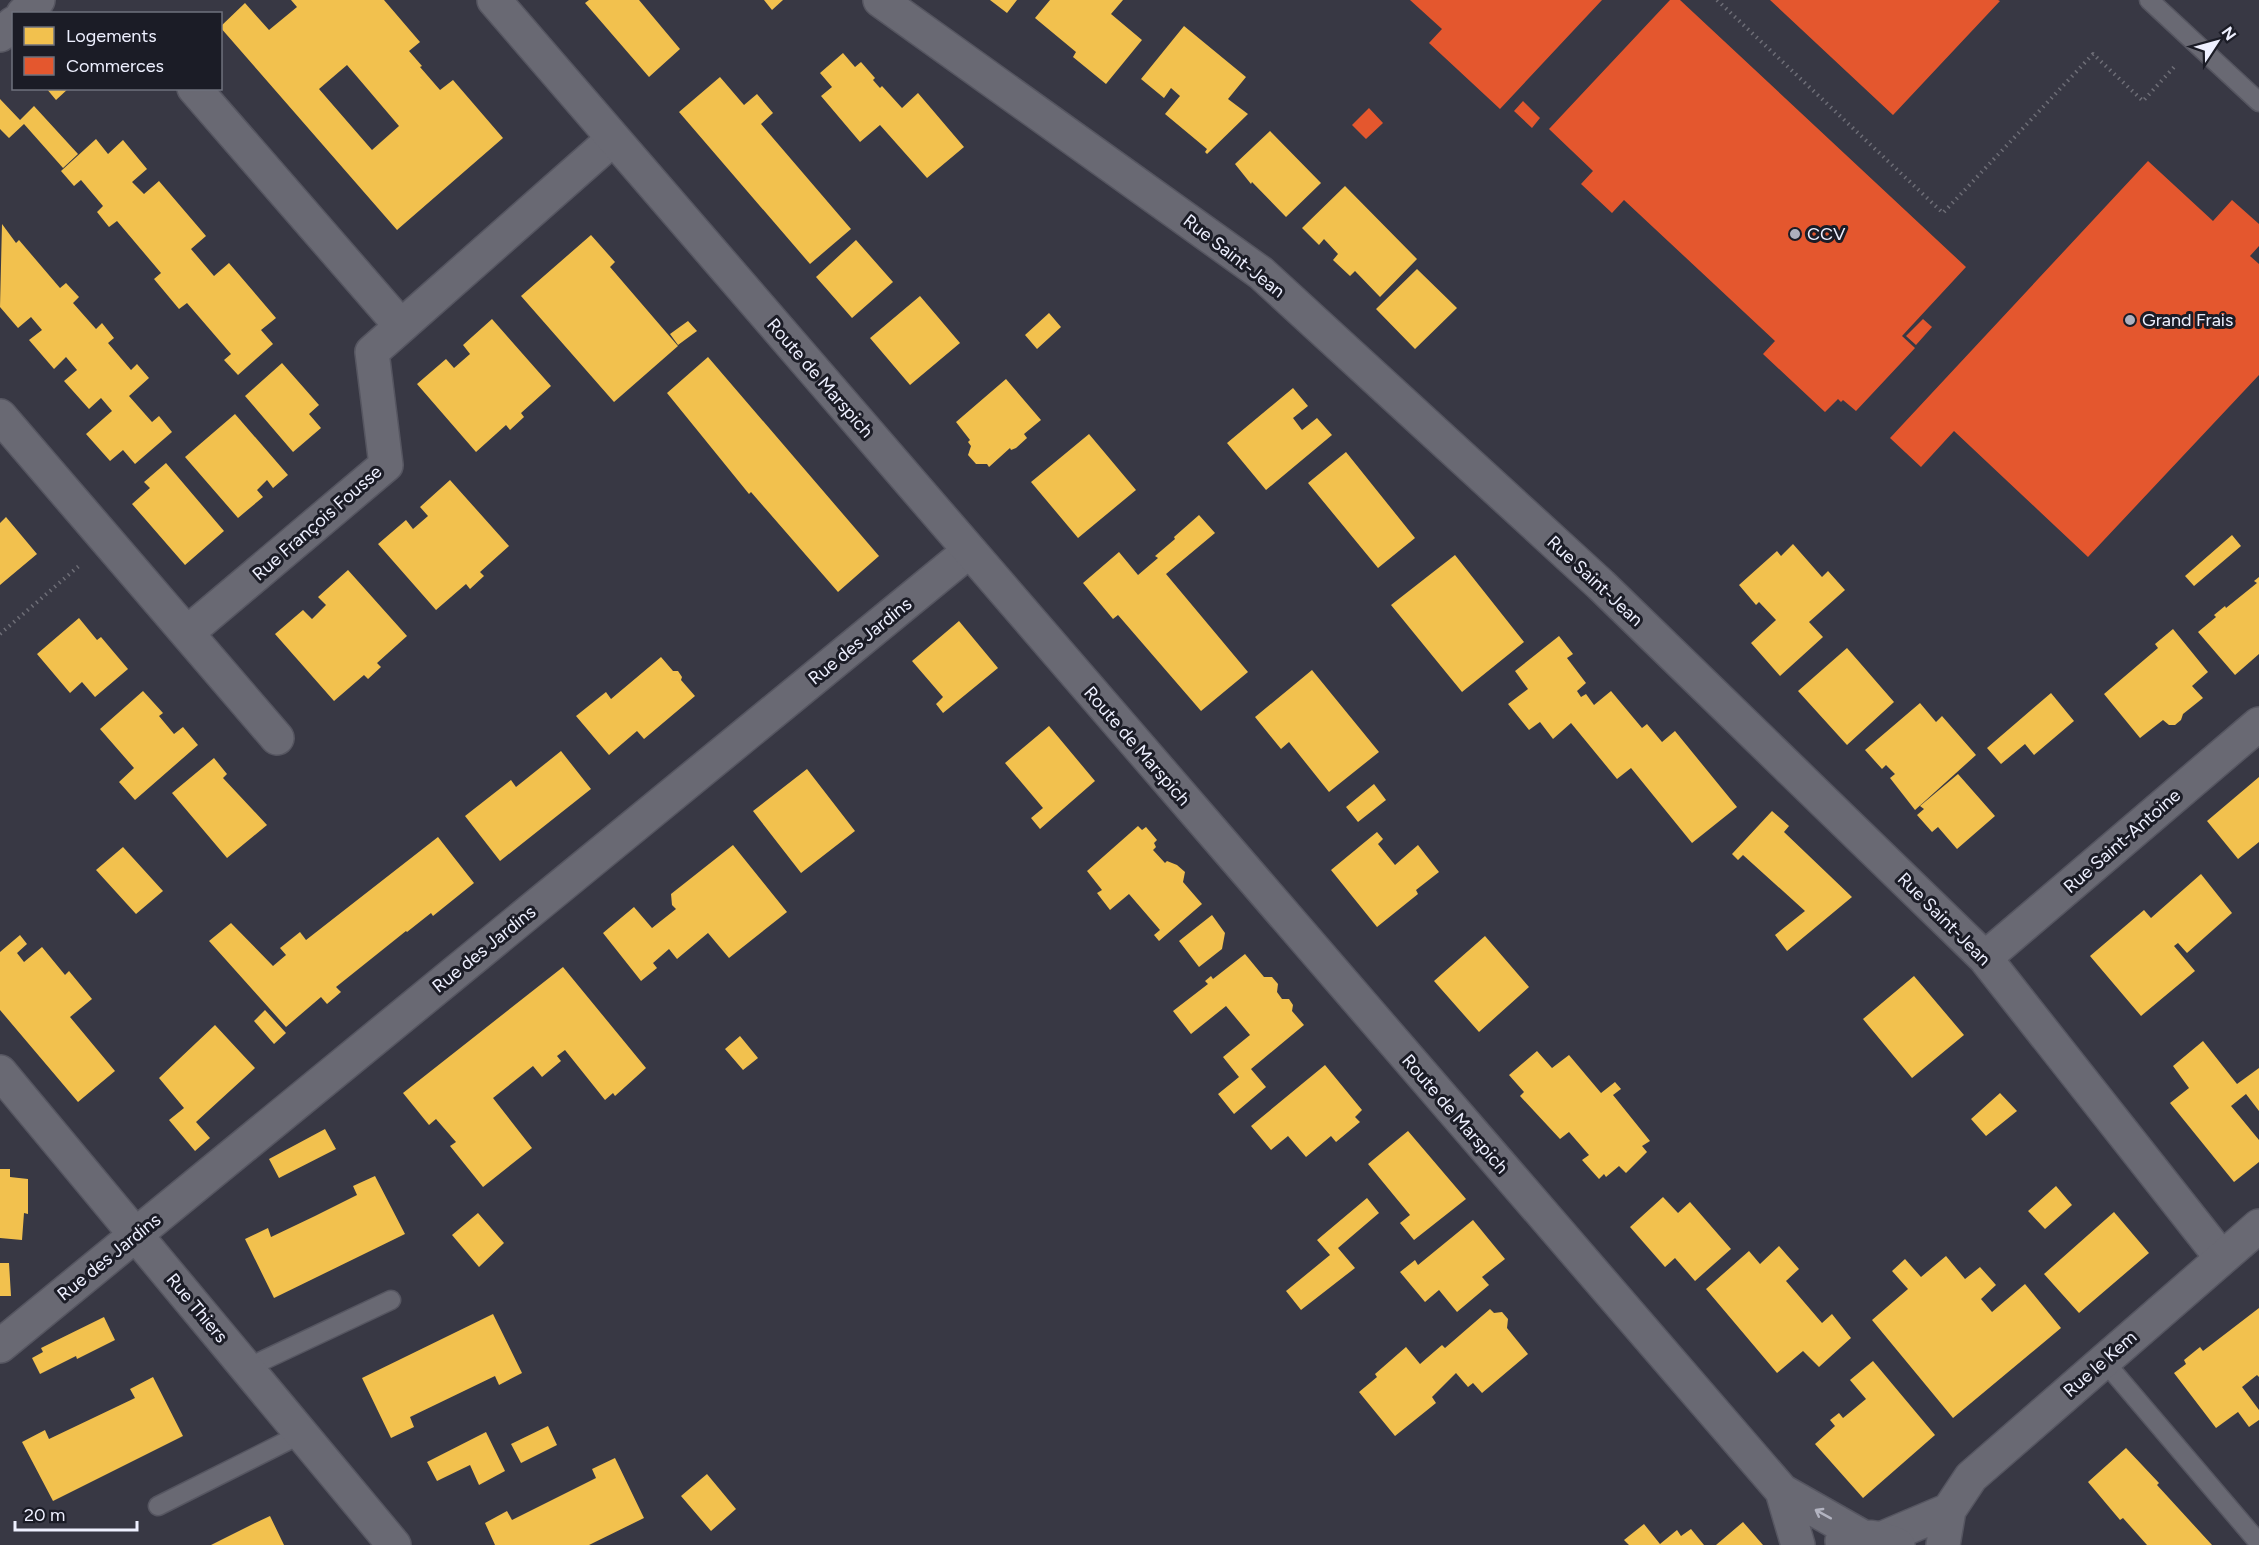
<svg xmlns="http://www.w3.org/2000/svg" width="2259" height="1545" font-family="Figtree,sans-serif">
	<rect width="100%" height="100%" fill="#383844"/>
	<!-- homes -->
	<path fill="#f2c14e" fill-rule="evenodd" d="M291,0H384L420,42L409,51L422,66L420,67L440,90L453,80L503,138L397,230L220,27L245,3L269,30L297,7ZM347,65L399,126L372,150L319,89Z
		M589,0H639L680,49L649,77L585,3Z
		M764,0H783L772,10Z
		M990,0H1017L1007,13Z
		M1050,0H1123L1111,14L1142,40L1106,84L1073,57L1076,52L1035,18Z
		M1184,26L1246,77L1228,99L1248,114L1207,154L1205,152L1207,149L1165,114L1180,96L1171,88L1164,98L1141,79Z
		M843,53L855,67L861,62L875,78L873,80L880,88L882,86L902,108L918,93L964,147L927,178L880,125L860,142L821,96L832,87L820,73Z
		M720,77L744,105L757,94L773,113L761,124L851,229L810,264L679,112Z
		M46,88H69L56,100Z
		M0,99L20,120L34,106L78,154L63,168L24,124L9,138L0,129Z
		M1270,131L1321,183L1286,217L1252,182L1251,184L1235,164Z
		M96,139L108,154L123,140L147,169L132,182L144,194L159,181L206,236L191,249L214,276L229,263L276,318L261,330L273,344L238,375L224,360L231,354L187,303L179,309L154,279L161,273L117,221L109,227L97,212L103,206L81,180L74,186L61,171Z
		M1345,186L1417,259L1380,297L1355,271L1350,276L1333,260L1338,254L1324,239L1319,245L1302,228Z
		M2,224L16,243L19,240L60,288L66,283L79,297L73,303L96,329L102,323L114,338L108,343L131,370L137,364L149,378L129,396L152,422L159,416L172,432L135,464L123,450L110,461L86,434L112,411L101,398L89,409L64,381L77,370L66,357L54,369L29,340L42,330L31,317L18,328L0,307Z
		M591,235L615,262L610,267L678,346L614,402L521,296Z
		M856,240L893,282L852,318L816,277Z
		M1417,269L1457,308L1415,349L1376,309Z
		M920,296L960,343L910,385L870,338Z
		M1049,313L1061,327L1037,349L1025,335Z
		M492,319L551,386L521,413L524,417L510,430L506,425L476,452L417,384L446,359L454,368L470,354L463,345Z
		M688,321L697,331L678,345L670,334Z
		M708,357L879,556L838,592L751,492L749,494L667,393Z
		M282,363L319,405L309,414L321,428L293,452L245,396Z
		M1006,379L1041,420L1024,434L1027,438L1016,448L1011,450L1010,448L989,467L987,464H976L968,455L971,446L968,442L970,440L956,422Z
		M1293,388L1308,406L1293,418L1302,430L1317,418L1332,435L1266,490L1227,443Z
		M235,414L288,475L273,488L267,480L257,490L263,497L238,518L185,457Z
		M1089,434L1136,490L1078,538L1031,482Z
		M1346,452L1415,538L1378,568L1308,483Z
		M166,463L224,531L185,565L132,504L150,488L144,482Z
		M450,480L509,546L480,572L484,576L470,589L466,584L436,610L378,544L406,520L413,529L428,516L420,507Z
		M1199,515L1215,533L1166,574L1248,672L1201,711L1118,615L1113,619L1083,583L1119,552L1138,575L1158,558L1155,556L1175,539L1174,537Z
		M6,517L37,554L0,585V523Z
		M2232,535L2241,546L2194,586L2185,576Z
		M1793,544L1822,577L1828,571L1845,590L1809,622L1823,637L1780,676L1751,643L1776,620L1759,602L1756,605L1739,585L1777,551L1781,556Z
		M1455,555L1524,642L1462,692L1391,605Z
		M348,570L407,636L377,663L381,667L368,679L364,675L334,701L275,634L303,610L312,619L326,605L318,597Z
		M2259,577V654L2235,675L2198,632L2216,617L2214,615L2225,606L2226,608L2257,583L2254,581Z
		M79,618L97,640L101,637L128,669L95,697L82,682L70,693L37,654Z
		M959,621L998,668L943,713L936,704L943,697L912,661Z
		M2173,629L2208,672L2192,686L2203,698L2183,714L2181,720L2175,725H2169L2163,720L2140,738L2104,694L2158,648L2155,644Z
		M1559,636L1573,654L1567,658L1586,683L1577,691L1581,697L1586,694L1594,705L1611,691L1642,728L1647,724L1662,742L1675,731L1737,807L1692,843L1631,768L1617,779L1571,723L1553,739L1540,722L1529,730L1508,704L1528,689L1515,671Z
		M1847,648L1894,702L1847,745L1798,691Z
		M661,657L673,671H678L682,677L681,680L695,696L644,739L637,731L609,755L576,716L606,692L611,699Z
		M1312,670L1379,752L1329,792L1289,742L1281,749L1255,717Z
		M143,691L163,713L159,716L174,734L183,727L198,745L135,800L119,782L134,768L100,729Z
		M2051,693L2074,721L2034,755L2025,744L2001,764L1987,748Z
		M1920,703L1936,722L1942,716L1976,755L1915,810L1890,778L1895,774L1886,765L1882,769L1865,750Z
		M1049,726L1095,781L1040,829L1031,818L1043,808L1005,763Z
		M561,751L591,789L500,861L465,816L511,780L516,787Z
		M214,758L227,774L223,778L267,825L227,858L172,793Z
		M807,769L855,831L801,873L753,811Z
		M1958,774L1995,816L1957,849L1938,827L1932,832L1917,815L1924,809L1920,806Z
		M2259,777V842L2238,859L2207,821Z
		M1374,784L1386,800L1358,822L1346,807Z
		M1772,811L1789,826L1784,832L1852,897L1787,951L1775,935L1805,911L1743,855L1738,860L1732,854Z
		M1138,826L1142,830L1146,827L1157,840L1154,843L1156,847L1153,850L1165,863L1167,861L1177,865L1185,872L1183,882L1202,904L1159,941L1154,935L1160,930L1129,894L1110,910L1097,893L1102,890L1087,871Z
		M1377,832L1383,839L1378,844L1395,865L1418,845L1439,872L1416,890L1418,894L1377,927L1331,870Z
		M438,837L474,883L433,916L431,913L407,932L406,931L336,987L341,992L327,1004L321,997L286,1027L209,941L231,923L273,966L286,955L280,948L300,932L306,940Z
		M733,845L787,912L729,958L708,933L677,959L669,949L653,963L657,968L641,981L603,933L634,907L652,928L676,909L672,905L671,894Z
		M123,847L163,891L136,914L96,870Z
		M2201,874L2232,913L2187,953L2178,943L2174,946L2195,971L2141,1016L2090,956L2144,910L2151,918Z
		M1212,915L1225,933L1222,949L1199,967L1179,941Z
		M20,935L27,944L17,953L24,962L42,947L65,975L69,971L92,999L70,1017L115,1071L78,1102L0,1010V952Z
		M1485,936L1529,987L1479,1032L1434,981Z
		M1245,954L1264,977H1272L1278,984L1277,992L1282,999H1289L1293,1005L1292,1011L1304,1025L1251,1069L1266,1087L1234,1114L1218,1094L1239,1077L1223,1057L1250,1035L1226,1006L1191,1034L1173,1011L1208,984L1205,981L1211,976L1213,979Z
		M563,967L646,1068L615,1096L613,1093L605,1100L565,1050L557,1056L561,1061L542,1077L533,1066L493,1098L532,1148L483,1187L450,1146L456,1142L436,1119L429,1125L403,1093Z
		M1914,976L1964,1035L1912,1078L1863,1019Z
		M265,1010L286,1033L274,1044L254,1021Z
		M215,1025L255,1068L196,1122L210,1138L195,1151L169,1120L184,1108L159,1078Z
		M740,1036L758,1058L743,1070L725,1049Z
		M2203,1041L2237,1084L2259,1068V1111L2246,1094L2231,1106L2259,1140V1162L2234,1182L2170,1103L2189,1088L2173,1066Z
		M1537,1051L1552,1068L1569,1055L1601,1093L1615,1082L1621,1089L1613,1095L1650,1141L1642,1146L1647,1152L1626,1173L1619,1166L1606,1177L1604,1174L1599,1179L1582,1160L1589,1155L1569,1132L1560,1139L1520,1096L1524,1092L1509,1075Z
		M1325,1065L1362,1110L1355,1117L1360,1122L1336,1142L1331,1136L1306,1157L1288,1136L1271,1150L1251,1126Z
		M2000,1093L2017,1111L1986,1136L1971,1119Z
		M325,1129L336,1149L279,1178L269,1159Z
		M1408,1131L1466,1199L1414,1240L1400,1223L1410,1215L1368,1164Z
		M0,1169H10V1177L28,1179V1214L24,1213L22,1240L0,1238Z
		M375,1176L405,1234L274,1298L245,1239L268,1228L271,1237L315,1216L357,1195L353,1186Z
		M2056,1186L2072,1205L2045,1229L2028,1211Z
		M1663,1197L1678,1213L1690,1202L1731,1249L1695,1281L1675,1258L1665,1267L1630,1227Z
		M1367,1198L1379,1213L1338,1248L1355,1268L1301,1310L1286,1291L1330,1255L1317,1240Z
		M2114,1212L2149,1253L2079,1313L2044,1274Z
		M478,1213L504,1243L479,1267L452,1235Z
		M1473,1220L1505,1259L1482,1277L1489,1285L1457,1312L1439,1290L1425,1302L1400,1272L1415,1260L1418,1265Z
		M1779,1246L1799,1269L1786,1281L1822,1323L1832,1314L1851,1338L1819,1367L1803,1351L1777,1373L1706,1289L1749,1251L1760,1264Z
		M1946,1256L1965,1279L1980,1267L1996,1285L1981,1299L1992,1312L2025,1284L2061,1328L1953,1418L1872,1320L1908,1289L1892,1271L1905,1259L1921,1277Z
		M0,1263H9L11,1296H0Z
		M2259,1308V1377L2257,1375L2242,1387L2259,1410V1420L2249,1427L2238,1412L2216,1428L2174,1373L2186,1364L2184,1360L2200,1347L2203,1351Z
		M1490,1309L1494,1313L1502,1312L1508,1319L1507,1328L1528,1354L1482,1393L1473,1383L1468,1387L1456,1373L1432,1397L1436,1403L1395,1436L1359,1392L1377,1377L1375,1374L1406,1347L1420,1364L1442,1345L1445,1348Z
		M493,1314L522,1373L499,1385L495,1376L410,1417L414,1427L391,1438L362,1378Z
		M104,1317L115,1340L77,1359L76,1356L40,1374L32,1358L43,1352L41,1348Z
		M1873,1361L1935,1435L1863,1498L1815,1444L1835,1426L1830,1420L1839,1413L1843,1418L1866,1399L1850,1380Z
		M153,1377L183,1436L53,1501L22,1442L45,1430L49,1439L135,1398L130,1389Z
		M548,1426L557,1445L521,1463L511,1444Z
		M486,1432L505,1471L479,1485L470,1465L437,1481L427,1462Z
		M2126,1448L2159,1483L2157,1485L2212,1545H2147L2123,1518L2120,1520L2088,1482Z
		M615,1458L644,1518L589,1545H495L485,1523L507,1511L512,1520L596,1478L592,1469Z
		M707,1474L736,1509L711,1531L681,1496Z
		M270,1516L284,1545H211L253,1524Z
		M1743,1522L1763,1545H1716Z
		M1644,1524L1660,1544L1677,1530L1681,1536L1691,1529L1704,1545H1629L1624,1540Z"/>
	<!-- shops -->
	<path fill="#e4572e" d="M1410,0H1602L1500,109L1429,43L1442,29Z
		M1670,0H1680L1966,267L1902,336L1915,348L1856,411L1843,400L1841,402L1838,399L1825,412L1763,354L1775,341L1624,200L1612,213L1581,184L1593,171L1549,129Z
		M1770,0H1998L2000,1L1893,115Z
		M1523,101L1540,118L1532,128L1514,111Z
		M1369,108L1383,123L1366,139L1352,125Z
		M2148,161L2213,221L2232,200L2259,224V246L2250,256L2259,264V375L2088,557L1954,431L1921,467L1890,438Z
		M1923,319L1932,327L1916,345L1906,336Z"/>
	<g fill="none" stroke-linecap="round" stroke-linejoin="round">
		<!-- service casing -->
		<g stroke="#565661" stroke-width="21">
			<path id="service" d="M2149,0L2259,102
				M2104,1361L2259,1543
				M247,1368L391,1300
				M158,1506L301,1434"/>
		</g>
		<!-- minor casing -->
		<g stroke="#565661" stroke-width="36">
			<path id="minor" d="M880,0L1261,273L1601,585L1985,958L2221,1257
				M23,14L38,0
				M0,35L14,23
				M194,88L401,326
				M0,416L277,738
				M187,633L386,465L372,352L613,139
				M1985,958L2259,724
				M0,1072L394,1545
				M0,1346L968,552"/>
		</g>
		<!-- tertiary casing -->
		<g stroke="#565661" stroke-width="36">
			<path id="tertiary" d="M1883,1538L1949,1510
				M1943,1545L1949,1510L1971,1477L2259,1226"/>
		</g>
		<!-- secondary casing -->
		<g stroke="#565661" stroke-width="36">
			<path id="secondary" d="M494,0L1782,1491L1863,1537
				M1782,1491L1798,1545
				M1842,1541C1861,1534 1880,1537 1898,1545"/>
		</g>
		<!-- path -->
		<path stroke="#6e6e77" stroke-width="4" stroke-dasharray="1.5 4.5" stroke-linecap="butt" d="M1717,0L1943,213L2093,54L2143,101L2175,66
			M0,634L80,565"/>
		<!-- service -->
		<use href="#service" stroke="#696973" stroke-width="18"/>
		<!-- minor -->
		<use href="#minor" stroke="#696973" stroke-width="33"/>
		<!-- tertiary -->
		<use href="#tertiary" stroke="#696973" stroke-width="33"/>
		<!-- secondary -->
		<use href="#secondary" stroke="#696973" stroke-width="33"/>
	</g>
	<!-- one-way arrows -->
	<defs><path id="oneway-shaft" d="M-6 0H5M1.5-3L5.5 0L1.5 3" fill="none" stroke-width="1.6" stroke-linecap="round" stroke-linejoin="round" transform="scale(1.5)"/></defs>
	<use stroke="#b2b3c0" href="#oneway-shaft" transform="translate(1823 1514) rotate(-151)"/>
	<!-- markers -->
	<g fill="#aeb0be" stroke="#1b1c26" stroke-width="2">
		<circle cx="1795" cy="234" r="6"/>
		<circle cx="2130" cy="320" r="6"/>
	</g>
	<g text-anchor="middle" stroke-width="6" stroke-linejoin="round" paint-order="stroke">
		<!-- poi labels -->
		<g font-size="18" fill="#eef0ff" stroke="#1b1c26" text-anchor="start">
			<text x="1807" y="240">CCV</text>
			<text x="2142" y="326">Grand Frais</text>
		</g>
		<!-- street labels -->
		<g font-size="18" fill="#eef0ff" stroke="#1b1c26">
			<text transform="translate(1234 256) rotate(38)" y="6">Rue Saint-Jean</text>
			<text transform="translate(820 378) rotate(49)" y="6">Route de Marspich</text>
			<text transform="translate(317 523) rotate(-41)" y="6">Rue François Fousse</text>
			<text transform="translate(1595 581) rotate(43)" y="6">Rue Saint-Jean</text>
			<text transform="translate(860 641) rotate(-39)" y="6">Rue des Jardins</text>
			<text transform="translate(1137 746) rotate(49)" y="6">Route de Marspich</text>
			<text transform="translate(2122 841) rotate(-41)" y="6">Rue Saint-Antoine</text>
			<text transform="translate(1944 919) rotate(45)" y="6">Rue Saint-Jean</text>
			<text transform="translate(484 949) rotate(-39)" y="6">Rue des Jardins</text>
			<text transform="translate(1455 1114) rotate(49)" y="6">Route de Marspich</text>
			<text transform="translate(109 1257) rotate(-39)" y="6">Rue des Jardins</text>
			<text transform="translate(197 1308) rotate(50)" y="6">Rue Thiers</text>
			<text transform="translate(2100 1364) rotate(-41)" y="6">Rue le Kem</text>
		</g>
	</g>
	<!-- legend -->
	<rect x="12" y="12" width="210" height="78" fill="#1b1c26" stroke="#6f717d" stroke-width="1.5"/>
	<rect x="24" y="27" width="30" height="18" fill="#f2c14e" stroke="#6f717d" stroke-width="1.5"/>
	<text x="66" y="42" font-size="18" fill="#eef0ff">Logements</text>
	<rect x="24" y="57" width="30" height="18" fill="#e4572e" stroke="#6f717d" stroke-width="1.5"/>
	<text x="66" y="72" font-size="18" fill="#eef0ff">Commerces</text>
	<!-- north arrow -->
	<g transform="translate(2217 42) rotate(54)" stroke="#1b1c26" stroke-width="4.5" paint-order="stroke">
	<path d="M0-4.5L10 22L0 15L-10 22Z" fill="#eef0ff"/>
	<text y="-9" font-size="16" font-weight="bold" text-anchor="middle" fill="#eef0ff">N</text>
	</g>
	<!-- scale -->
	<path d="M15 1521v9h122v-9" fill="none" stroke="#eef0ff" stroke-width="3"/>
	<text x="24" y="1521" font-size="18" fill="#eef0ff" stroke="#1b1c26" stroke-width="4.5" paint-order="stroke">20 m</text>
</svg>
